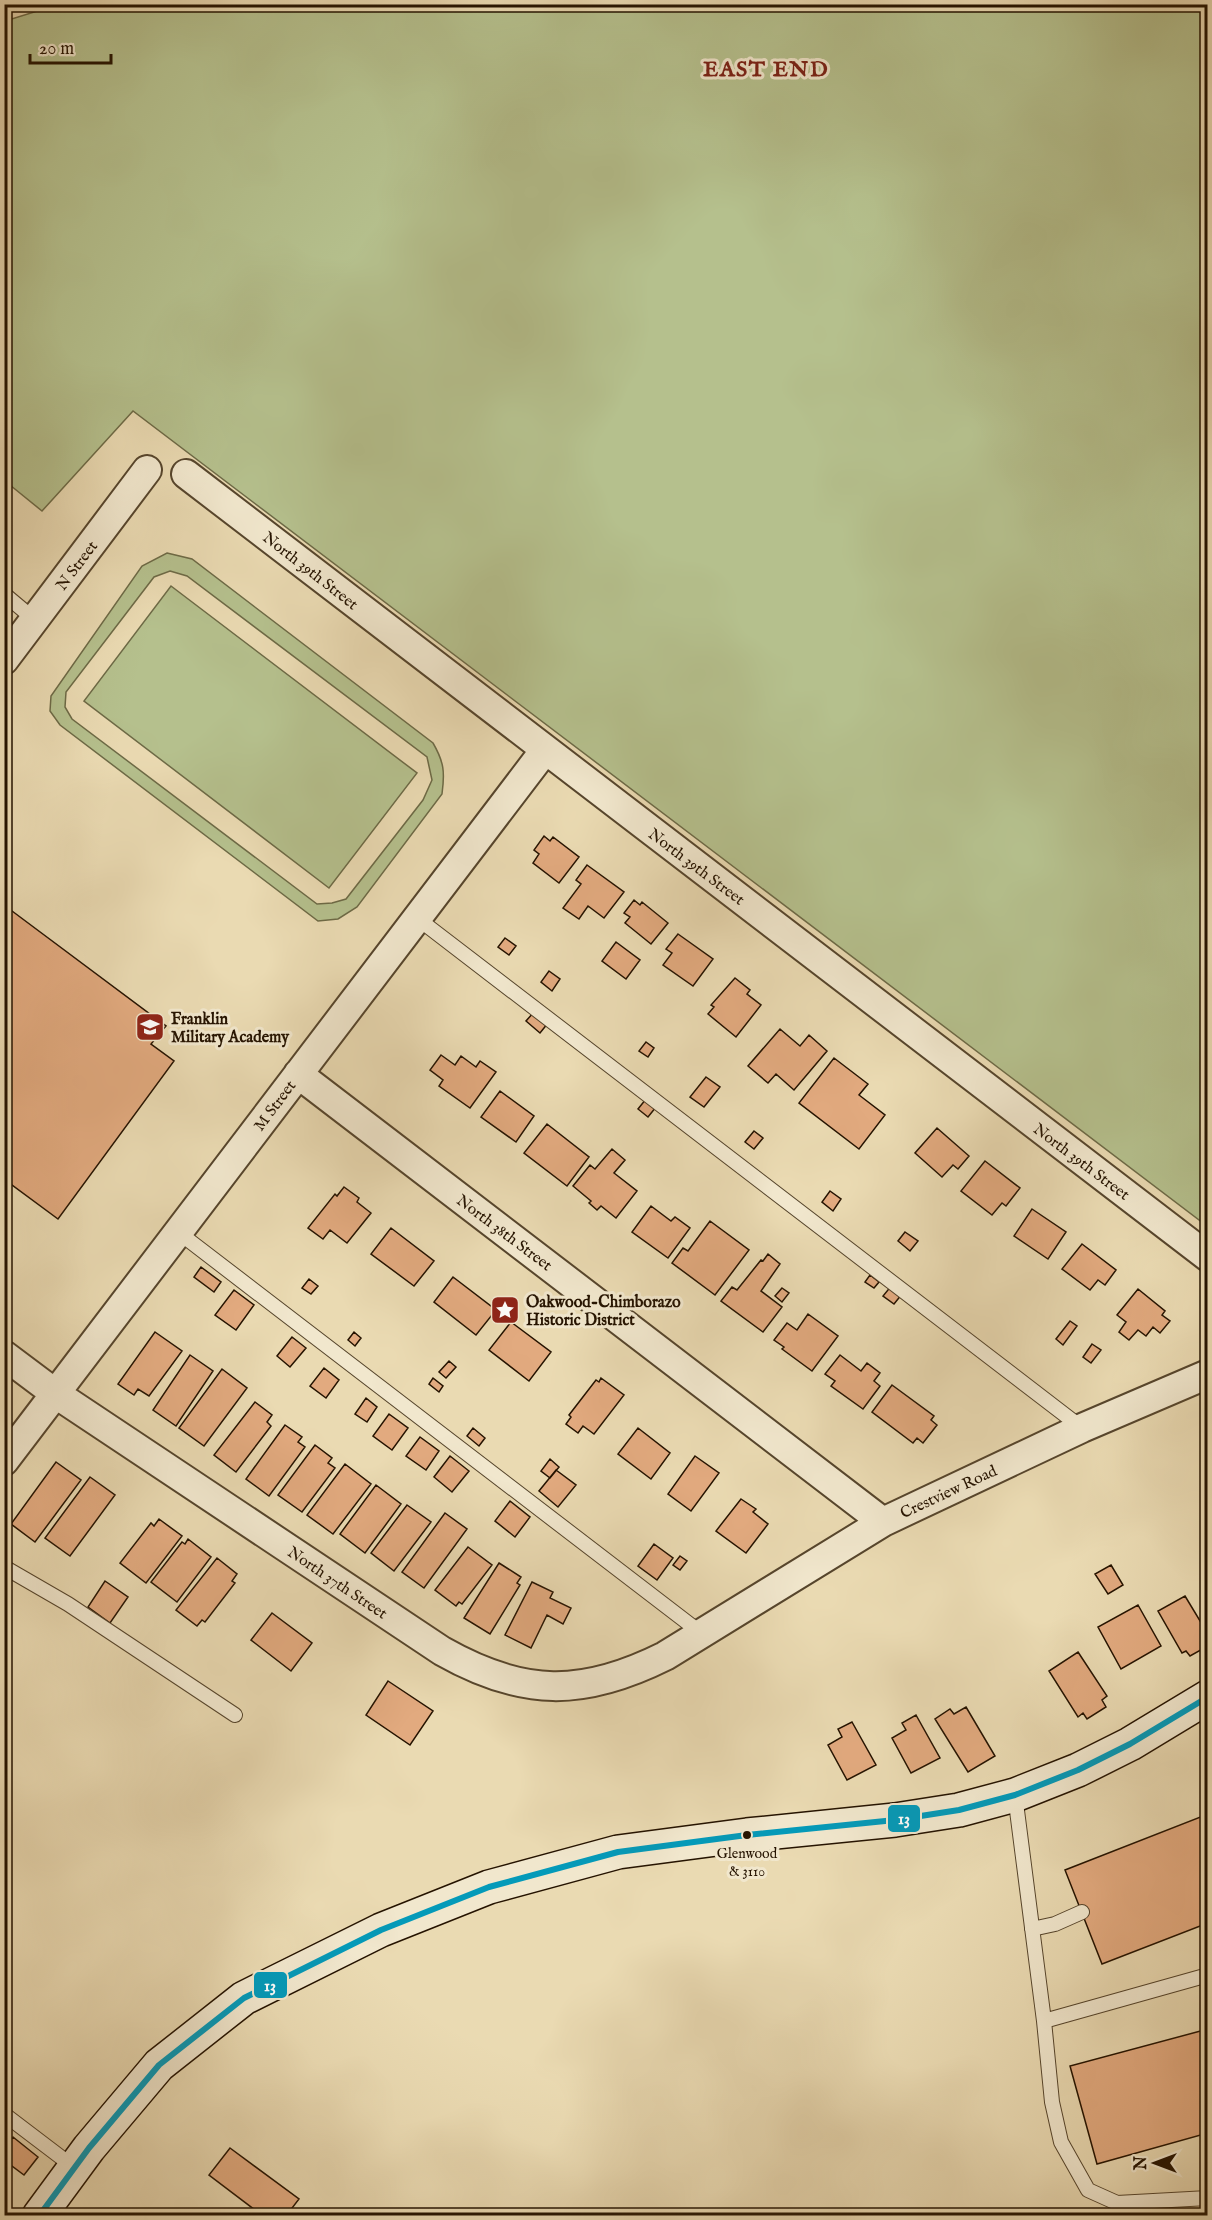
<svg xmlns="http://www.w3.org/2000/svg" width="1212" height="2220" font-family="'IM FELL English',serif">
	<rect width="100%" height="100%" fill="#eadab2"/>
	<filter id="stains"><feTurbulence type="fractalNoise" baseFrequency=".00333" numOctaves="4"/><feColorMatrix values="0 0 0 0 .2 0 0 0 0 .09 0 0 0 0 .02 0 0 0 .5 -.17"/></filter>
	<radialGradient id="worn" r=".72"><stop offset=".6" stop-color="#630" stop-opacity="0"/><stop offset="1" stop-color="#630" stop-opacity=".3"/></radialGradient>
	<!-- green -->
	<path fill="#b5c08d" stroke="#6d6a46" stroke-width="1.5" fill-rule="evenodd" d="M60,4L1207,5L1208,595L1202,598L1208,623L1207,1226L133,411L42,511L5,481V21Z
		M167,553L192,559L433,743C444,762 445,772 442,794L357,907L338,919L318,921L60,725L50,711L51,696L142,566ZM170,571L187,576L427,757L432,780L423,800L346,899L332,903L317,904L72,719L65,707L66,692L154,577Z
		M171,586L417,773L329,888L84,701Z"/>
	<!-- building -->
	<path fill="#e2aa7f" stroke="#251300" stroke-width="1.5" d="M544,836L550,841L553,837L579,857L559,883L533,863L539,854L534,850Z
		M587,865L624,892L604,918L588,906L579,919L563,908L581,884L576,880Z
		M634,900L640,905L642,902L668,923L651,944L625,923L630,917L624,913Z
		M4,905L166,1026L151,1044L174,1061L58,1219L4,1179Z
		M678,934L713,959L693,986L663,965L672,953L666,949Z
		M505,938L516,946L509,955L498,947Z
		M616,942L640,960L626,979L602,961Z
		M549,971L560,979L552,991L541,982Z
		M735,978L750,990L747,994L761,1005L736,1037L708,1014L714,1007L711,1005Z
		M534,1012L548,1023L540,1033L526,1021Z
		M780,1029L800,1046L809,1035L827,1051L794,1090L776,1074L768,1083L748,1066Z
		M646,1042L654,1048L648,1057L639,1051Z
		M441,1055L455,1065L461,1056L476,1067L480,1061L496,1072L470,1108L439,1086L443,1080L430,1070Z
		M834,1058L868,1084L859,1095L885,1115L859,1149L799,1103Z
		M706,1077L720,1087L704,1107L690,1097Z
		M500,1091L534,1116L516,1142L481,1117Z
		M646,1099L656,1107L648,1117L638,1109Z
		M547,1124L589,1157L567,1186L524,1153Z
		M937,1128L969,1156L958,1169L953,1165L942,1177L915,1153Z
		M754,1131L763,1138L754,1149L745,1142Z
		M612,1149L625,1160L614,1173L637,1191L616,1218L601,1206L597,1210L589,1203L591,1201L573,1186L590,1165L595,1169Z
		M985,1161L1020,1188L1006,1206L1002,1203L992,1215L961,1191Z
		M344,1187L359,1198L357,1202L371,1213L347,1243L330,1230L323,1239L308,1228L335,1194L337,1196Z
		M830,1191L841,1199L833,1211L822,1202Z
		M651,1206L671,1221L675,1217L690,1228L668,1258L632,1232Z
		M1032,1209L1066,1232L1048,1259L1014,1236Z
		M710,1221L749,1250L715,1295L672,1263L683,1248L688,1251Z
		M391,1228L434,1261L414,1286L371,1254Z
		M905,1232L918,1241L910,1251L898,1241Z
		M1082,1244L1116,1270L1105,1285L1098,1280L1090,1290L1062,1269Z
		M768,1254L780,1264L761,1291L782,1307L763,1332L721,1301L732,1287L737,1290L761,1260L763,1261Z
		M201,1267L221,1282L214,1292L194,1277Z
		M870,1275L879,1282L874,1288L865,1282Z
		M453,1277L496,1310L476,1335L434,1302Z
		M309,1279L318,1286L311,1294L302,1288Z
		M892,1285L902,1294L894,1304L883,1296Z
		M782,1288L789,1293L782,1302L775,1296Z
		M1138,1289L1165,1311L1162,1315L1170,1321L1160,1333L1153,1327L1146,1336L1138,1330L1129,1340L1119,1332L1126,1322L1117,1315Z
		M234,1290L254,1305L236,1330L215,1315Z
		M808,1314L838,1336L812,1371L782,1349L784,1347L774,1340L787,1323L797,1330Z
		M1070,1321L1077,1326L1063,1345L1056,1339Z
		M511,1322L551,1352L529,1381L489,1350Z
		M155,1332L182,1351L149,1396L138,1389L134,1395L118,1384Z
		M354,1332L361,1338L355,1346L348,1340Z
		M292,1337L306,1348L290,1367L277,1356Z
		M1092,1344L1101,1350L1091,1363L1083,1357Z
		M190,1355L213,1371L176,1426L153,1410Z
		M840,1355L861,1371L867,1363L880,1373L874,1381L880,1386L863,1409L831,1386L835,1381L825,1374Z
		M449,1361L456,1367L446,1378L439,1372Z
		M324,1368L339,1380L326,1398L310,1386Z
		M222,1369L247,1388L204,1446L179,1428Z
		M433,1378L443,1386L439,1392L429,1384Z
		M601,1378L624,1395L594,1434L583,1426L578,1433L566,1424L571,1417L569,1415L596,1380L599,1382Z
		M892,1385L934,1416L931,1420L937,1425L923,1443L917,1438L913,1443L872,1412Z
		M366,1398L377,1407L367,1422L355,1414Z
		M255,1402L272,1415L267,1422L271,1426L236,1472L214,1455Z
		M389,1414L408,1428L392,1450L373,1436Z
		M285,1425L302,1437L298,1442L305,1447L269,1496L246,1479Z
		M473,1428L485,1438L479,1446L467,1436Z
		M638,1428L670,1453L651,1479L618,1454Z
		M420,1437L439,1451L426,1470L406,1456Z
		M315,1445L332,1458L328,1463L335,1468L302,1512L278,1495Z
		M450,1456L469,1471L452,1492L434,1477Z
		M695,1456L719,1473L691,1511L668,1494Z
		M550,1459L559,1467L550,1478L541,1471Z
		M56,1462L81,1480L35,1542L11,1524Z
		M345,1464L371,1484L333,1534L307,1515Z
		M556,1470L576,1485L558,1507L539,1491Z
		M90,1477L115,1495L70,1556L45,1538Z
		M376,1485L401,1504L365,1553L340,1534Z
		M741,1499L756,1509L753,1512L768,1524L746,1553L716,1531Z
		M510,1501L530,1517L515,1537L495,1521Z
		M407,1505L431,1522L394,1571L371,1553Z
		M445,1513L467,1529L424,1588L402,1572Z
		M159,1519L182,1536L146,1583L120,1563L151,1523L154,1526Z
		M188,1539L211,1557L177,1602L151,1582L182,1542L185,1544Z
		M654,1544L673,1558L657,1580L638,1566Z
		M468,1547L492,1565L462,1604L459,1602L456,1606L435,1590Z
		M680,1556L687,1561L680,1570L673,1565Z
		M217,1558L237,1574L232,1581L235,1583L205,1622L202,1620L197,1626L176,1610Z
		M499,1563L521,1577L517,1583L520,1585L490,1634L464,1618Z
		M1111,1565L1123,1585L1108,1594L1095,1574Z
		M105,1581L128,1597L110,1623L88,1607Z
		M532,1582L553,1592L550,1598L571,1608L563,1624L547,1615L531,1648L505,1635Z
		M1185,1596L1208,1634L1206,1639L1208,1646L1190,1656L1186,1651L1182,1653L1158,1611Z
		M1138,1605L1161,1646L1121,1669L1098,1627Z
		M272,1613L312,1643L291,1671L251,1640Z
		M1078,1652L1107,1696L1102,1700L1106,1707L1087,1719L1083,1713L1078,1717L1049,1671Z
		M388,1681L433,1711L410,1745L366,1715Z
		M966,1707L995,1756L968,1772L935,1719L950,1709L954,1714Z
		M916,1715L940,1758L911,1773L892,1738L906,1730L902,1723Z
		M852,1722L876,1765L847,1780L828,1745L842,1737L838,1729Z
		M1208,1814V1923L1102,1964L1065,1870Z
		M1208,2029V2133L1097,2164L1070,2066Z
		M13,2137L38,2157L24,2175L4,2160V2148Z
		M230,2148L299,2199L286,2216H263L209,2175Z"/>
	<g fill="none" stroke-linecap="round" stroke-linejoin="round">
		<!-- lane casing -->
		<g stroke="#56452c" stroke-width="16">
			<path id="lane" d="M4,594L35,620
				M417,918L1082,1428
				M178,1232L701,1633
				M4,1567L68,1604L235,1715
				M1015,1795L1044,2021L1052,2102L1061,2142L1088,2190L1117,2203L1208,2198
				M1032,1929L1055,1924L1082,1912
				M1044,2021L1208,1975
				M4,2114L75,2168"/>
		</g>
		<!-- street casing -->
		<g stroke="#56452c" stroke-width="32">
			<path id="street" d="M186,474L1208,1257
				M4,660L147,470
				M298,1074L883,1522
				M4,1355L56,1394L442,1651C523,1697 583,1697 665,1656L883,1522L1082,1428L1208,1374
				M4,1461L545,750"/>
		</g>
		<!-- secondary casing -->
		<g stroke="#251300" stroke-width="36">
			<path id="secondary" d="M39,2216L89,2148L159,2065L244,1998L381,1930L489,1887L618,1852L747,1835L895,1820L959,1810L1015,1795L1078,1770L1130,1744L1208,1697"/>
		</g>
		<!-- lane -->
		<use href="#lane" stroke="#f1e7cd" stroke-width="14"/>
		<!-- street -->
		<use href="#street" stroke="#f1e7cd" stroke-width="28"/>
		<!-- secondary -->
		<use href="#secondary" stroke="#f1e7cd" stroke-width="33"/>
		<!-- bus-1 casing -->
		<g stroke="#f1e7cd" stroke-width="10">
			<path id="bus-1" d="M39,2216L89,2148L159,2065L244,1998L381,1930L489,1887L618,1852L747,1835L895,1820L959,1810L1015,1795L1078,1770L1130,1744L1208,1697"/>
		</g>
		<!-- bus-1 -->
		<use href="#bus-1" stroke="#049ab9" stroke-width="6"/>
	</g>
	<!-- icons -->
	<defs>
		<g id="school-square" transform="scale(1.5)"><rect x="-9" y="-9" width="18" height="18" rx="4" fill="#8f2418" stroke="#f1e7cd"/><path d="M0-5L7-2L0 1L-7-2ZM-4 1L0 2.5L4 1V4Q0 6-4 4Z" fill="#fff"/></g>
		<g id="sight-square" transform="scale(1.5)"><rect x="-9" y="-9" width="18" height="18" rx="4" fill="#8f2418" stroke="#f1e7cd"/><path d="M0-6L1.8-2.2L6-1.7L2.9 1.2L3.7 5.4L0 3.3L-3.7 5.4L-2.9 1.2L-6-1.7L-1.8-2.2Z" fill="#fff"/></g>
	</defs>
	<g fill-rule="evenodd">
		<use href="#school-square" x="150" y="1027"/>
		<use href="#sight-square" x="505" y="1310"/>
	</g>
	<!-- markers -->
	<circle fill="#251300" stroke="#f1e7cd" stroke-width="2" cx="747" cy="1835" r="5"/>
	<g text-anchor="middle" stroke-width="6" stroke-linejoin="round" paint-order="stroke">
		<!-- bus labels -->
		<g font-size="14" fill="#251300" stroke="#f1e7cd">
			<text x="747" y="1858">Glenwood<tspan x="747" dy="18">&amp; 3110</tspan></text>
		</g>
		<!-- street labels -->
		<g font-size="16" fill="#251300" stroke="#f1e7cd">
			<text transform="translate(76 565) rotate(-53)" y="6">N Street</text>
			<text transform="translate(311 570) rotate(38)" y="6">North 39th Street</text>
			<text transform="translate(697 866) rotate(37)" y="6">North 39th Street</text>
			<text transform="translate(274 1105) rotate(-53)" y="6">M Street</text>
			<text transform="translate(1082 1161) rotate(37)" y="6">North 39th Street</text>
			<text transform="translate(505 1232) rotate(37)" y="6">North 38th Street</text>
			<text transform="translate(948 1491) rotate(-25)" y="6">Crestview Road</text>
			<text transform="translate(338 1582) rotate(34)" y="6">North 37th Street</text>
		</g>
		<!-- poi labels -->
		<g font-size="16" font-weight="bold" fill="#251300" stroke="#f1e7cd" text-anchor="start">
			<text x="171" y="1024">Franklin<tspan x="171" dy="18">Military Academy</tspan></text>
			<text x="526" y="1307">Oakwood-Chimborazo<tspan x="526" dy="18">Historic District</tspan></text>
		</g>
		<!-- district labels -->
		<g font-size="22" font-weight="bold" letter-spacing="1.5" fill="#7a1f14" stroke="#f1e7cd">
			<text x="766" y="76">EAST END</text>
		</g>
	</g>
	<g stroke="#f1e7cd" stroke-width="2">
		<rect x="887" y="1804" width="34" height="29" rx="6" fill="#049ab9"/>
		<rect x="253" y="1971" width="35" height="28" rx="6" fill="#049ab9"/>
	</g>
	<g font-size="16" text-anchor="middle" font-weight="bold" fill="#fff">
		<text x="904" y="1824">13</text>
		<text x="270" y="1991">13</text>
	</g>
	<!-- margin -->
	<rect width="1212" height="2220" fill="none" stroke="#eadab2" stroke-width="24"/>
	<rect x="6" y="6" width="1200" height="2208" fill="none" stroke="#251300" stroke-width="3"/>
	<rect x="12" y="12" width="1188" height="2196" fill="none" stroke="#251300" stroke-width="1.5"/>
	<!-- north arrow -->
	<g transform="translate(1155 2163) rotate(270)" stroke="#f1e7cd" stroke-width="4.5" paint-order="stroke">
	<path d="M0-4.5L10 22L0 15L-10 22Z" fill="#251300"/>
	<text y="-9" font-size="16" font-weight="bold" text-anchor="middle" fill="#251300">N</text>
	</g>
	<!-- scale -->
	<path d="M30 54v9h81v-9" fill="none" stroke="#251300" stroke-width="3"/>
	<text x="39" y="54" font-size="18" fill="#251300" stroke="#f1e7cd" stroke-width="4.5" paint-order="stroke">20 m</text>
	<rect width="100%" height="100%" filter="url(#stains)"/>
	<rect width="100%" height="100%" fill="url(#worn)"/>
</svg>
